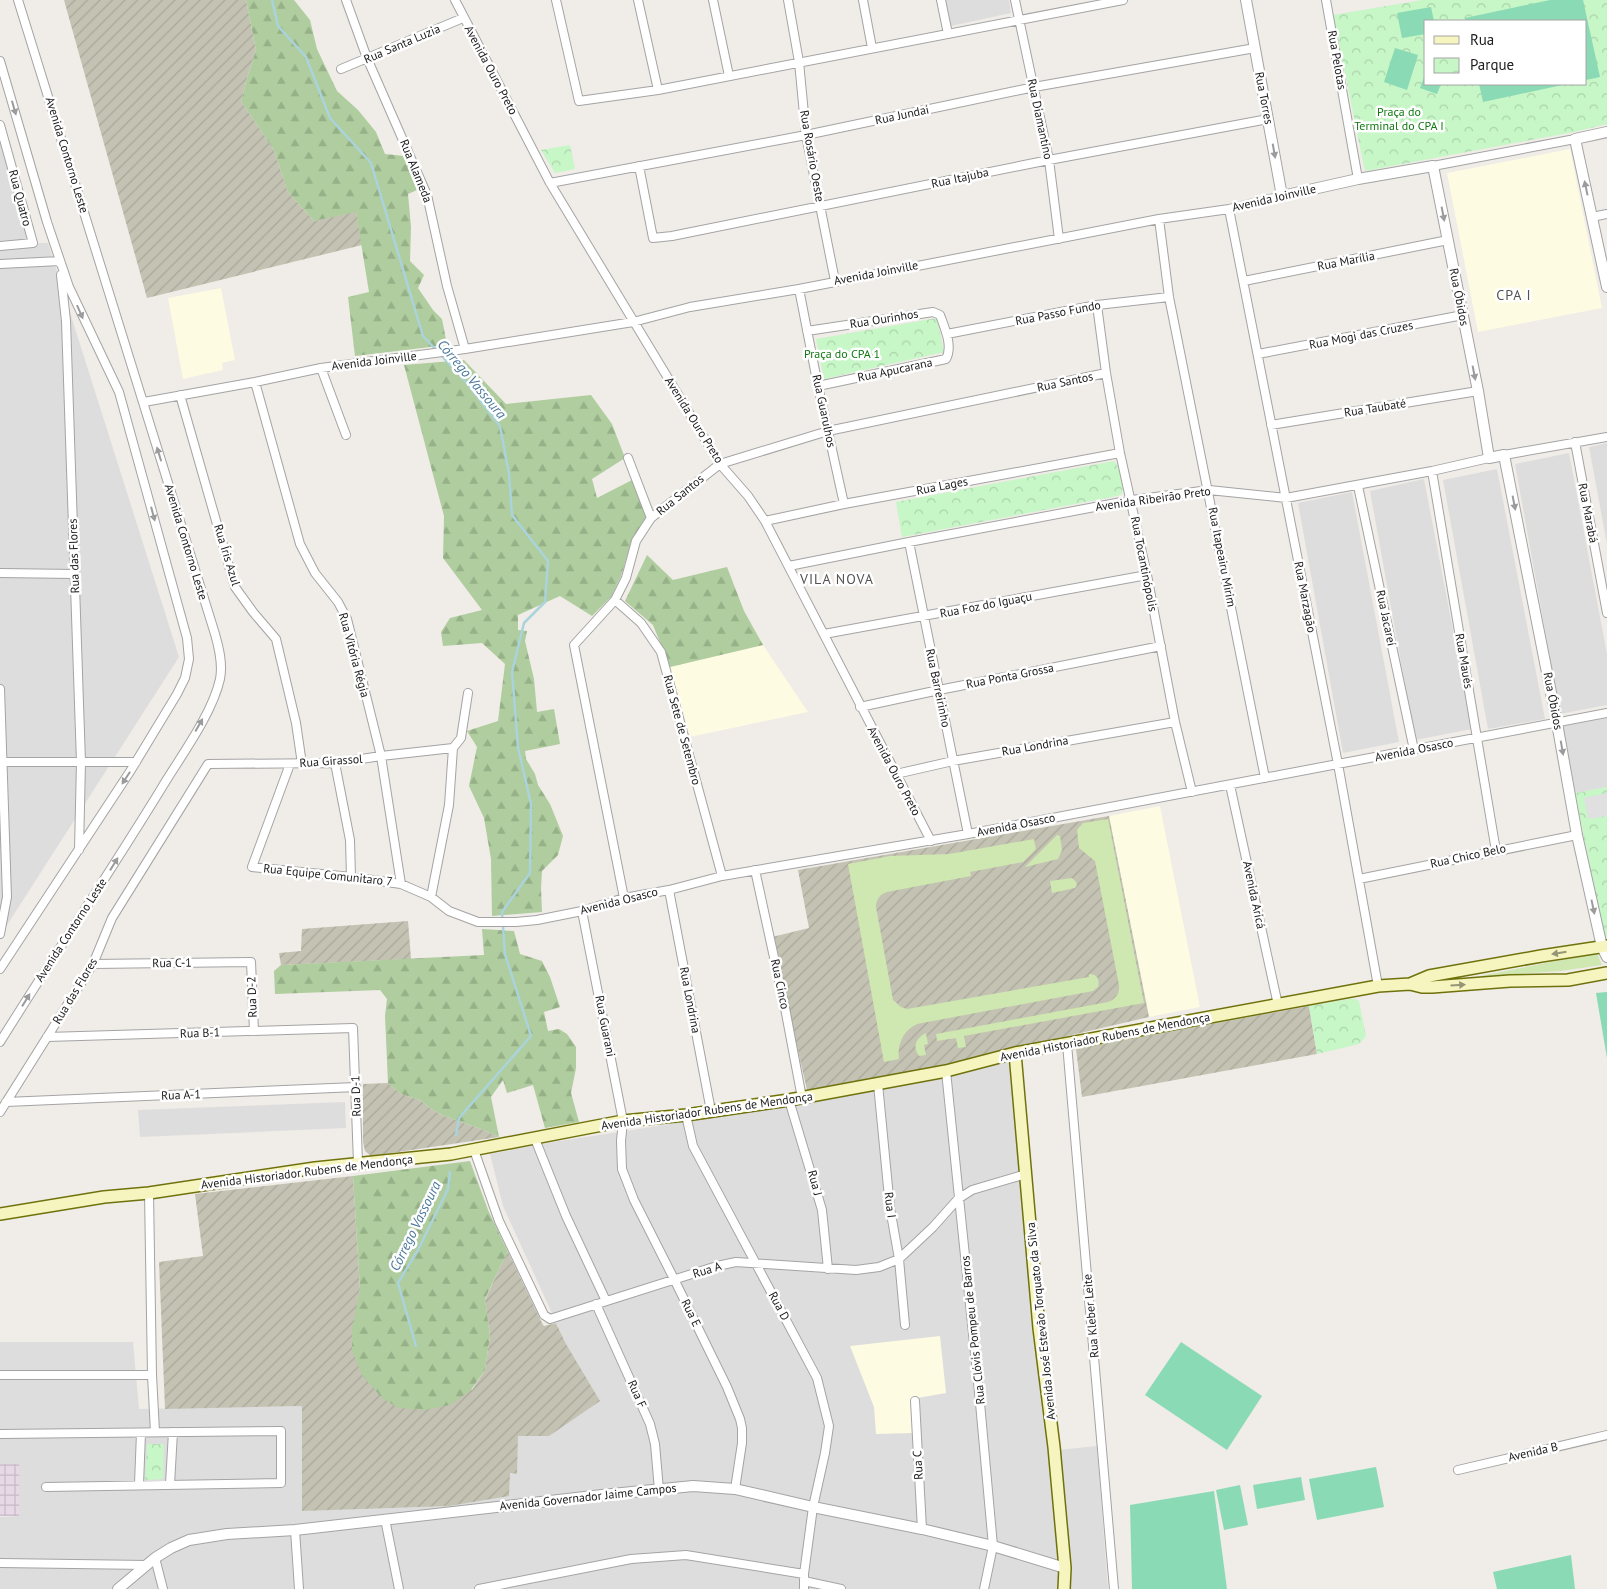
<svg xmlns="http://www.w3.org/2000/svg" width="1607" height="1589" font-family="'PT Sans',sans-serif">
	<defs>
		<pattern id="industrial-grid" width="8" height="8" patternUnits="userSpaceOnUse" patternTransform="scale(1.25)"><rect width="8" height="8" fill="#e8d9e7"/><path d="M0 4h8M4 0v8" fill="none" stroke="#c7bac6"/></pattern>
		<pattern id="construction-furrows" width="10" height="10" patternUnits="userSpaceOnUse" patternTransform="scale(1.25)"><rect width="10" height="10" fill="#c4c3b3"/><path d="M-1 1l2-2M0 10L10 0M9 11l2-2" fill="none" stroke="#a8a79a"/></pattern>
		<pattern id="forest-firs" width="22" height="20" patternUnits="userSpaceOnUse" patternTransform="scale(1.25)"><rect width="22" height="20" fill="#afcd9e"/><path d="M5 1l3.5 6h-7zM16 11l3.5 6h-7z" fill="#96b088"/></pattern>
		<pattern id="park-crowns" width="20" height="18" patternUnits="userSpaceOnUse" patternTransform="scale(1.25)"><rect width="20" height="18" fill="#c7f6c7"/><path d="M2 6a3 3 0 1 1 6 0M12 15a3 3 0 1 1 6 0" fill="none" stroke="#abd3ab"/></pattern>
	</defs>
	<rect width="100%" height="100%" fill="#f0ece7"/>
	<!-- residential -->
	<path fill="#dedddd" d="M945,0H1009L1011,13L951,26Z
		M0,136L33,243H48L179,657L0,936Z
		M1607,443V544L1589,447Z
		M1569,453L1607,654V705L1560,714L1515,464Z
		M1497,469L1545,719L1488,729L1443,480Z
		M1424,479L1472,729L1415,740L1370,491Z
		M1352,492L1399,742L1343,753L1298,503Z
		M1607,718V787L1575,793L1563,726Z
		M1012,1061L1062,1575L1061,1589H0V1517L19,1516V1464H0V1342H133L139,1409L302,1406V1511L510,1473L516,1474L518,1436H549L566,1344L503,1206L490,1154L553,1142L639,1129L916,1082Z
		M345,1102L346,1128L140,1137L138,1110Z
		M1097,1446L1108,1589H1070L1069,1549L1058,1450Z"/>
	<!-- industrial -->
	<path fill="url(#industrial-grid)" d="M0,1464H19V1516H0Z"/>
	<!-- education -->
	<path fill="#fdfbe2" d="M1570,149L1602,308L1478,332L1447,173Z
		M221,288L235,360L222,363L223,370L183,379L168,298Z
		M763,645L808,712L690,737L670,667Z
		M1160,806L1200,1007L1149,1017L1109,816Z
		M940,1336L946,1393L912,1399V1433L876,1434L874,1407L850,1346Z"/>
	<!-- construction -->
	<path fill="url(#construction-furrows)" d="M64,0H246L256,50L247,78L241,101L274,150L288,192L314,221L356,211L362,245L147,298Z
		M1109,816L1149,1017L935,1067L807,1090L772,937L809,928L798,870Z
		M408,921L411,959L281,965L279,953L301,951L302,929Z
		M1309,1006L1317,1054L1082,1097L1076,1049Z
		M388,1083L401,1094L420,1100L431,1109L444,1116L484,1130L499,1137L371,1156L365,1151L363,1142V1084Z
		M353,1176L360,1289L358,1302L472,1390L485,1370L490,1336L485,1300L499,1269L508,1252L542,1323L544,1326L556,1323L566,1344L600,1401L549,1436H518L517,1474L510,1473L509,1496L449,1506L302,1511V1406L165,1409L159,1262L203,1256L195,1194Z"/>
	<!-- grass -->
	<path fill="#cfe7b0" d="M1108,819L1144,1003L964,1036L966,1047L958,1048L956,1038L937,1041L936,1034L1108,1002C1115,999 1120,994 1119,985L1095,861L1079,848L1077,830L1083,823Z
		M1057,835L1060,836L1062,850L1058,859L1025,867Z
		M1034,839L1036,849L1023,862L970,872L971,876L887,892C880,894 876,900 876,907L893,1000L901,1007L907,1009L1089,977V974C1097,974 1100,979 1098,987L1093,991L917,1024C903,1031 897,1044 899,1059L884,1062L848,864L890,856L949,854Z
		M1072,878L1076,882L1077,885L1075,888L1052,893L1050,881Z
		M1597,953L1602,965L1561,971L1475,977Z
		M926,1033L928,1044L924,1045L926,1055L919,1056C912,1047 916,1038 926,1033Z"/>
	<!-- forest -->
	<path fill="url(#forest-firs)" d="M246,0H294L310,20L317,49L337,91L358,110L376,132L385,154L404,156L417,190L408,194L411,227L410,261L424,275L418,288L433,310L442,319L447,345L355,356L348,297L369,292L356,212L314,221L288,192L274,150L241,101L247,78L256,50Z
		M464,360L506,404L591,395L612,424L625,458L592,479L597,498L632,480L647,518L632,539L621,576L611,597L592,616L560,596L518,615V630L527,631L525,641L534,679L537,712L554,709L560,744L525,751L526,759L535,774L538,785L550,804L563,836L558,855L542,871L541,888L542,912L492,916L491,859L484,818L469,786L477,747L467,731L498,721L505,664L482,643L443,646L441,632L450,618L482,610L443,558L444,516L404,365Z
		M647,555L673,580L727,567L744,611L763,645L670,667L653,625L625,601Z
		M482,929L514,931L520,954L542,961L550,977L560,1007L544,1012L548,1031L559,1029L567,1034L576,1047V1068L571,1093L579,1122L545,1128L533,1085L507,1093L503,1080L491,1097L499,1137L484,1130L444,1116L431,1109L420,1100L401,1094L388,1083L385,1016L387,999L380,990L275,994L274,971L281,965L484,955Z
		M470,1161L488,1210L508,1252L499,1269L485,1299L490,1336L485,1370L471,1390L450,1405L424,1410L399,1408L383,1399L362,1375L352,1350V1329L360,1289L353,1176Z"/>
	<!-- park -->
	<path fill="url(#park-crowns)" fill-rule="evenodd" d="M1422,0H1607V124L1574,132L1365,171L1333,15ZM1426,21H1586V84H1426Z
		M570,145L575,169L555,173L541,150Z
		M937,318L944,352L824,379L816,339Z
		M1114,461C1121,468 1123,484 1122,494L1117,496L902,537L896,502Z
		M1607,787V937H1604L1575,793Z
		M1349,999H1355L1359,1001L1366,1036L1359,1044L1317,1054L1309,1006Z
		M147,1444H164L163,1479L145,1480Z"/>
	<!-- pitch -->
	<path fill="#8adab5" d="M1550,0H1583L1600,77L1586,80V21H1465V18Z
		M1431,7L1434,21H1426V34L1402,38L1397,13Z
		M1395,48L1418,55L1407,90L1384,82Z
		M1426,72V84H1441L1437,94L1420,88Z
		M1479,84H1567L1483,102Z
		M1607,992V1058L1596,993Z
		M1181,1342L1262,1396L1227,1450L1145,1395Z
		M1376,1467L1384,1507L1317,1520L1309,1479Z
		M1301,1477L1305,1500L1257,1509L1253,1485Z
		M1240,1485L1248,1525L1224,1530L1216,1490Z
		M1214,1491L1227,1589H1132L1130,1505Z
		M1571,1555L1575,1589H1497L1493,1572Z"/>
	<!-- parking -->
	<path fill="#e0e0e0" d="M1607,793V816L1588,819L1584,798Z"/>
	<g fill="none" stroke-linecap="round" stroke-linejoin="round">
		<!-- stream -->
		<path stroke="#aad3db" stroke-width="2.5" d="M272,0L278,26L306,57L330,118L371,163L423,336L437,351
			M441,355L466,382L500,426L509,474L512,515L548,561L545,602L524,623L512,672L518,747L531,804L530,873L502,912L505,954L531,1036L459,1118L456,1135
			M416,1346L398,1283L418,1250L448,1189L450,1172"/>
		<!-- minor casing -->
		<g stroke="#a4a4a4" stroke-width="10">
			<path id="minor" d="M346,0L367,58L427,195L447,286L465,349
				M455,0L550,183L720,464L748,496L765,521L931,841
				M556,0L579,101L658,90L1123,0
				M638,0L658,90
				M713,0L729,76
				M788,0L799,62L806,135L835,281
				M863,0L872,48
				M941,0L948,34
				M1015,0L1049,160L1059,239
				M1326,0L1358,179
				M0,61L47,222L69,287L119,392L187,638L189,659L185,678L177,694L131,770L0,969
				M341,69L463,18
				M0,125L33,243L0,246
				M639,166L653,238L672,236L1049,160L1268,119
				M1433,166L1575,139
				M550,183L806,135L1034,87L1255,48
				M1229,209L1338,764L1378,986
				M1592,217L1607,214
				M1159,219L1169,297L1265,778
				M0,264L60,261V263
				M61,275L66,321L81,762L79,850
				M1244,281L1448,240
				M799,289L818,386L844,504
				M1097,305L1106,373L1120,453L1147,575L1175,722L1192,792
				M807,331L933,312L940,315C945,329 953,346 946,359L818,386
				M947,334L1097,305L1169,297
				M1258,354L1463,315
				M321,368L346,435
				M255,382L300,544L315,573L338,602L347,619L381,756L401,884
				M180,395L235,587L253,612L276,639L296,723L302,764
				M144,402L255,382L321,368L465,349L633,322L690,307L799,289L1159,219L1229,209L1282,196
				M1271,425L1478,391
				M1575,442L1607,613
				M1504,455L1607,437
				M628,458L651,518
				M1432,471L1496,851
				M1358,486L1414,750
				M765,521L844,504L1120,453
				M909,542L968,834
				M789,566L909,542L1132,500L1209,490L1286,498L1432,471L1489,458
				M0,573L75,574
				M615,600L641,623L661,652L722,876
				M824,634L1147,575
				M0,689L7,897L0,934
				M860,707L939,690L1161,646
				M0,762H136
				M335,763L350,840L351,877
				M290,764L252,867L351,877L401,884L431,897L449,911L478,922H516L537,920L582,911L624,898L669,890L722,876L968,834L1607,713
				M896,774L953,761L1175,722
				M1230,785L1278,1005
				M755,870L785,1008L802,1098
				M1359,879L1577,835
				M669,890L711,1111
				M431,897L449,805L453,748L461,738L468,693
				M624,898L574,645L615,600L626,578L636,541L651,518L720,464L828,431L1106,373
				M582,911L623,1121L621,1141L622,1169L634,1200L675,1281L727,1387L740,1419L742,1428V1443L735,1489
				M93,964L251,962L254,1031
				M47,1037L353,1028L358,1163
				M0,1042C53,957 109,874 161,789C180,757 212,715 220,679C223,664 219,648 215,634L18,0
				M1067,1044L1114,1589
				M946,1071L979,1392L993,1546L984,1589
				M878,1084L890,1208L899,1259L905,1325
				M789,1100L822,1210L828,1269
				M6,1102L356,1087
				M0,1112L93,964L112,918L208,764L335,763L381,756L453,748
				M686,1115L693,1146L817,1378L829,1426L825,1453L813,1507L804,1574V1589
				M535,1139L566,1216L606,1301
				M474,1150L499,1221L544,1315L550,1319L717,1266L736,1262L856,1270L879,1267L899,1259L933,1227L958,1199L972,1190L1026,1174
				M149,1193L152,1375L155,1432
				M596,1304L650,1424L655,1444L659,1490
				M0,1375H152
				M915,1401L922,1529
				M0,1434L281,1431V1483L46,1487
				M1458,1470L1607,1435
				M139,1484L141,1433
				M170,1484L173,1432
				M385,1519L399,1589
				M295,1530L299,1589
				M155,1558L163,1589
				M0,1563L147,1565
				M804,1581L841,1589
				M479,1589L631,1559L686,1555L804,1574"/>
		</g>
		<!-- tertiary casing -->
		<g stroke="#a4a4a4" stroke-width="12">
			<path id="tertiary" d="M1246,0L1282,196L1358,179L1433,166L1478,391L1489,458L1504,455L1557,723L1577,835L1602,947L1607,957
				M1607,132L1575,139L1607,287
				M118,1589L155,1558L171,1548L189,1540L227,1534L295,1530L602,1495L693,1486L735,1489L813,1507L922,1529L993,1546L1065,1568"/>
		</g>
		<!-- secondary casing -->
		<g stroke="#6f720c" stroke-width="14">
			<path id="secondary" d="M1410,984L1429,976L1541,956L1607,946
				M1015,1053L1039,1328L1054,1447L1065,1568L1064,1589
				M0,1214L104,1197L149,1193L315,1168L451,1154L623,1121L686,1115L789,1100L946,1071L1015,1053L1378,986L1410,984L1422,987H1432L1510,981L1568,980L1607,973"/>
		</g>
		<!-- minor -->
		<use href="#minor" stroke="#fff" stroke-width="8"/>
		<!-- tertiary -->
		<use href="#tertiary" stroke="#fff" stroke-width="10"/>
		<!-- secondary -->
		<use href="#secondary" stroke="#f6f5bf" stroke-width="11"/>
	</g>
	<!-- one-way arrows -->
	<defs><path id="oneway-solid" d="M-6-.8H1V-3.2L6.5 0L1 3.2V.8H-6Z" transform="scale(1.25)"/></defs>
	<g fill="#9b9b9b">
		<use href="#oneway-solid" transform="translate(14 108) rotate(74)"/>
		<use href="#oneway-solid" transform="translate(1274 151) rotate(80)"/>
		<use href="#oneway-solid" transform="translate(1586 188) rotate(-102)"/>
		<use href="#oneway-solid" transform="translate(1443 214) rotate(79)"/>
		<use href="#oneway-solid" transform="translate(80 312) rotate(66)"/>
		<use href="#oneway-solid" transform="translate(1474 373) rotate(79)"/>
		<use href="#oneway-solid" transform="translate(159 454) rotate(-107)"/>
		<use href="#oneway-solid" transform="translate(1514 503) rotate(79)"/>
		<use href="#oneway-solid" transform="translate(153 514) rotate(75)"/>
		<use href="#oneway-solid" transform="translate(199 725) rotate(-60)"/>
		<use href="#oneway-solid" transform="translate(1562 748) rotate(80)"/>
		<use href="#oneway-solid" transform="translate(126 778) rotate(123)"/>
		<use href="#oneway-solid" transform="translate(114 864) rotate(-58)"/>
		<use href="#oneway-solid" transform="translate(1593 907) rotate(78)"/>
		<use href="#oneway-solid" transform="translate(26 1000) rotate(-58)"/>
	</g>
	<g fill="#969577">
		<use href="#oneway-solid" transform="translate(1559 953) rotate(171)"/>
		<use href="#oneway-solid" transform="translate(1458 985) rotate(-4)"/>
	</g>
	<g text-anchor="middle" stroke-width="5" stroke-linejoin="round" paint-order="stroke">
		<!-- street labels -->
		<g font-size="12" fill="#202020" stroke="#fff">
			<text transform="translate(402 44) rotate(-23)" y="4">Rua Santa Luzia</text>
			<text transform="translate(1337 60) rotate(80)" y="4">Rua Pelotas</text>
			<text transform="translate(491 70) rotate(62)" y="4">Avenida Ouro Preto</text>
			<text transform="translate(1264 98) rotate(79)" y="4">Rua Torres</text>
			<text transform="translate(902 115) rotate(-12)" y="4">Rua Jundai</text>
			<text transform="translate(1040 119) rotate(78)" y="4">Rua Diamantino</text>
			<text transform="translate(67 155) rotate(73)" y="4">Avenida Contorno Leste</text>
			<text transform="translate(812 156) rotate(80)" y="4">Rua Rosário Oeste</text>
			<text transform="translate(416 171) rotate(68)" y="4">Rua Alameda</text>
			<text transform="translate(960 178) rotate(-12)" y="4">Rua Itajuba</text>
			<text transform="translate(20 198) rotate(75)" y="4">Rua Quatro</text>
			<text transform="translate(1274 198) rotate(-13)" y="4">Avenida Joinville</text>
			<text transform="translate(1346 261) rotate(-11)" y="4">Rua Marília</text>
			<text transform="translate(876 273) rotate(-11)" y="4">Avenida Joinville</text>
			<text transform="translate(1459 297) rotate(79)" y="4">Rua Óbidos</text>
			<text transform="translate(1058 313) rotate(-11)" y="4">Rua Passo Fundo</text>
			<text transform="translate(884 319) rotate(-9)" y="4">Rua Ourinhos</text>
			<text transform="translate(1361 335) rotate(-11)" y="4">Rua Mogi das Cruzes</text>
			<text transform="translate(374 361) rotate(-7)" y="4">Avenida Joinville</text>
			<text transform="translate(895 370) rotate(-12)" y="4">Rua Apucarana</text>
			<text transform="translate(1065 382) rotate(-12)" y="4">Rua Santos</text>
			<text transform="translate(1375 408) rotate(-9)" y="4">Rua Taubaté</text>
			<text transform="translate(824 411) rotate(78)" y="4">Rua Guarulhos</text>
			<text transform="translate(694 420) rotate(58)" y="4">Avenida Ouro Preto</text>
			<text transform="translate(942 486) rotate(-11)" y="4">Rua Lages</text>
			<text transform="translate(680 495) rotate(-39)" y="4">Rua Santos</text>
			<text transform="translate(1153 499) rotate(-8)" y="4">Avenida Ribeirão Preto</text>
			<text transform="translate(1588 513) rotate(79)" y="4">Rua Marabá</text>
			<text transform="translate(186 542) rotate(73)" y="4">Avenida Contorno Leste</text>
			<text transform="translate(227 555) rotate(73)" y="4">Rua Íris Azul</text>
			<text transform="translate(74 556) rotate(-92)" y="4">Rua das Flores</text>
			<text transform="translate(1222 557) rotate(79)" y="4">Rua Itapeairu Mirim</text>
			<text transform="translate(1144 564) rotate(79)" y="4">Rua Tocantinópolis</text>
			<text transform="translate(1305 597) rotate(79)" y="4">Rua Marzagão</text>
			<text transform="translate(986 605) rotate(-11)" y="4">Rua Foz do Iguaçu</text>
			<text transform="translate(1386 618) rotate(78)" y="4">Rua Jacareí</text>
			<text transform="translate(354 655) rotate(75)" y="4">Rua Vitória Régia</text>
			<text transform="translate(1464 661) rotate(80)" y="4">Rua Maués</text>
			<text transform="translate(1010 676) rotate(-11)" y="4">Rua Ponta Grossa</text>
			<text transform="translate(938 688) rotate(78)" y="4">Rua Barreirinho</text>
			<text transform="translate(1553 701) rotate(79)" y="4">Rua Óbidos</text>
			<text transform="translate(682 730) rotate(75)" y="4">Rua Sete de Setembro</text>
			<text transform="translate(1035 746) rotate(-10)" y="4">Rua Londrina</text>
			<text transform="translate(1414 750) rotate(-11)" y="4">Avenida Osasco</text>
			<text transform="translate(331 761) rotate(-4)" y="4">Rua Girassol</text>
			<text transform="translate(894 771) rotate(62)" y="4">Avenida Ouro Preto</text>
			<text transform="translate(1016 825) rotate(-11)" y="4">Avenida Osasco</text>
			<text transform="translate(1468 856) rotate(-12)" y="4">Rua Chico Belo</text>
			<text transform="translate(328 875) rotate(6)" y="4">Rua Equipe Comunitaro 7</text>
			<text transform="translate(1254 895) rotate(78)" y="4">Avenida Aricá</text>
			<text transform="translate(619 901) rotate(-14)" y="4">Avenida Osasco</text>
			<text transform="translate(71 930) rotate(-57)" y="4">Avenida Contorno Leste</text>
			<text transform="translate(172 963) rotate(-1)" y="4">Rua C-1</text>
			<text transform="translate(780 984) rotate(78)" y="4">Rua Cinco</text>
			<text transform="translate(75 991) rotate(-59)" y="4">Rua das Flores</text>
			<text transform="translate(252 997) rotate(-92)" y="4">Rua D-2</text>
			<text transform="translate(690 1000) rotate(79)" y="4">Rua Londrina</text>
			<text transform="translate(605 1026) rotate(79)" y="4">Rua Guarani</text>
			<text transform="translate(200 1033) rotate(-2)" y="4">Rua B-1</text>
			<text transform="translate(1105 1037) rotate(-11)" y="4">Avenida Historiador Rubens de Mendonça</text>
			<text transform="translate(181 1095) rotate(-2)" y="4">Rua A-1</text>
			<text transform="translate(356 1096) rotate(-92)" y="4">Rua D-1</text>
			<text transform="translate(707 1111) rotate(-8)" y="4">Avenida Historiador Rubens de Mendonça</text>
			<text transform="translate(307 1172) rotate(-7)" y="4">Avenida Historiador Rubens de Mendonça</text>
			<text transform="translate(815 1183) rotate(75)" y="4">Rua J</text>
			<text transform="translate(890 1205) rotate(83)" y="4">Rua I</text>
			<text transform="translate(707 1270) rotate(-17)" y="4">Rua A</text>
			<text transform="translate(779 1306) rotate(62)" y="4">Rua D</text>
			<text transform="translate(691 1313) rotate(64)" y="4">Rua E</text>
			<text transform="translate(1091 1316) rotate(-95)" y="4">Rua Kleber Leite</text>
			<text transform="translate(1041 1321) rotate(-96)" y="4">Avenida José Estevão Torquato da Silva</text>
			<text transform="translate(973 1330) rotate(-96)" y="4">Rua Clóvis Pompeu de Barros</text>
			<text transform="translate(637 1394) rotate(66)" y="4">Rua F</text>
			<text transform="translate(1533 1452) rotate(-13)" y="4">Avenida B</text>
			<text transform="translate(918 1465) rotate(-93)" y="4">Rua C</text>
			<text transform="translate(588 1497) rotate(-6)" y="4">Avenida Governador Jaime Campos</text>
		</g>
		<!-- park labels -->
		<g font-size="12" fill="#127913" stroke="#fff">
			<text x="1399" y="116">Praça do<tspan x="1399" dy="14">Terminal do CPA I</tspan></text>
			<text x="842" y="358">Praça do CPA 1</text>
		</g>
		<!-- neighbourhood labels -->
		<g font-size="14" letter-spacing="1" fill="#535353" stroke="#fff">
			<text x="1514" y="300">CPA I</text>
			<text x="837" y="584">VILA NOVA</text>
		</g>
		<!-- water labels -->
		<g font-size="14" font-style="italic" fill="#4b799b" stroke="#fff">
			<text transform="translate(472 379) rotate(50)" y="5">Córrego Vassoura</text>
			<text transform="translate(415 1226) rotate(-64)" y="5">Córrego Vassoura</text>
		</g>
	</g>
	<!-- legend -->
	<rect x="1424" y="20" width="162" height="65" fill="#ffffff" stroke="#a6a6a6"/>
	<rect x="1434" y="36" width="25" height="8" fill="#f6f5bf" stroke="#a6a6a6"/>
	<text x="1470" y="45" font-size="15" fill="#202020">Rua</text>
	<rect x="1434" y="58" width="25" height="15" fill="url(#park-crowns)" stroke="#a6a6a6"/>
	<text x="1470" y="70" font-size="15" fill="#202020">Parque</text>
</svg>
